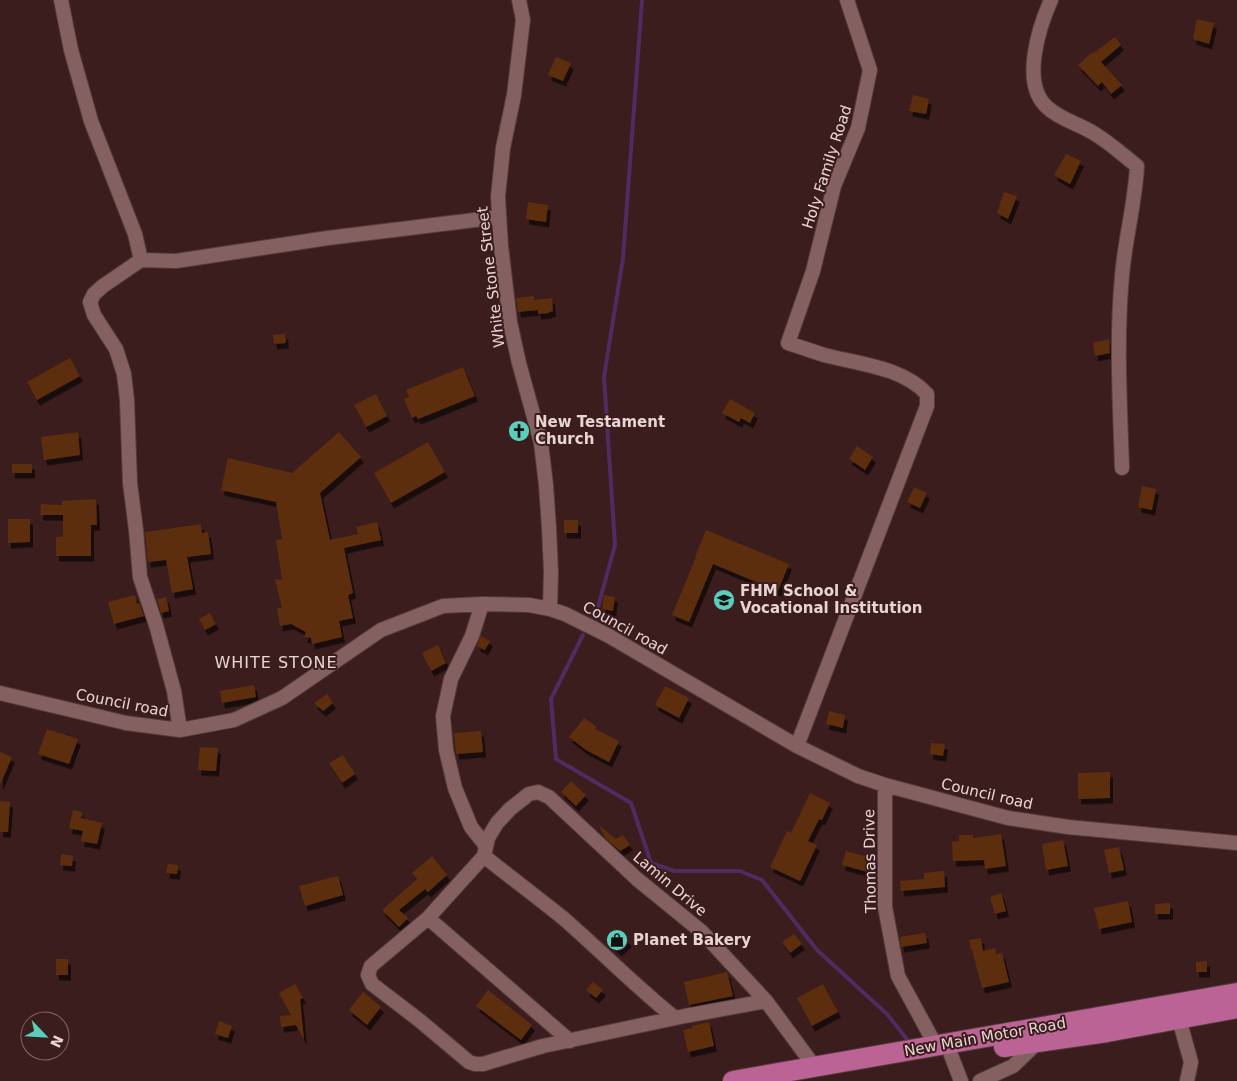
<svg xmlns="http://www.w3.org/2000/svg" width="1237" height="1081" font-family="'DejaVu Sans',sans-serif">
	<defs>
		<filter id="shadow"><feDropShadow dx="3" dy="5.5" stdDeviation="0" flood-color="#0009"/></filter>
	</defs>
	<rect width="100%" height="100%" fill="#3b1d1e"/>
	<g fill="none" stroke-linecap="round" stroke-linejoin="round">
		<!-- stream -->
		<path stroke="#512a61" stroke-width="4" d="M593,616L598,607L615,545L604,377L623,258L642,0
			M583,635L551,699L556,759L631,803L651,863L674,871H740L762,880L817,950L887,1014L910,1043"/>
	</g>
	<!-- building -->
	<path fill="#5b2e0d" filter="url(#shadow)" d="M1197,19L1214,23L1209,44L1193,39Z
		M1115,37L1121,45L1101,62L1122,85L1111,94L1102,82L1098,86L1078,65L1091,53L1092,54Z
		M556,57L571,63L563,81L548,75Z
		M913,95L929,99L926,114L909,111Z
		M1066,154L1081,161L1070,184L1054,175Z
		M1004,192L1017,196L1008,219L997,213Z
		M528,202L548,205L546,222L526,219Z
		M534,296V300L552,298L553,311L549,312V313L538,314V310L518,312L516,298Z
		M285,334L286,343L274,344L273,335Z
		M1109,339L1110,353L1095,356L1093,343Z
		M70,358L80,376L37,400L27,382Z
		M463,367L475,396L418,419L416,416L412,418L404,399L409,397L406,390Z
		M376,394L387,416L366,427L354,405Z
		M730,399L755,413L750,423L741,418L739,422L722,413Z
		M78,432L80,455L44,460L41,437Z
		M339,432L361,457L320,493L330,540L358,534L356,527L377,522L381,540L344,548L353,593L348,595L353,618L339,621L342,637L312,644L311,638L304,637L306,632L291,624L280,626L277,608H282L275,579L282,580L276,540L282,539L276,502L221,490L228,458L292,473Z
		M428,442L445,472L391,503L374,473Z
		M857,446L873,457L865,470L849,459Z
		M12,464H32V473H12Z
		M1142,486L1156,489L1152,510L1138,507Z
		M914,487L927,493L920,508L907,502Z
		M96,499L97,525H91V556H56V537L63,536V515H40L41,504L62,505V501Z
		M8,519H30V542L8,543Z
		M564,520H578V533H564Z
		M201,524L202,533L208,532L211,554L187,557L193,589L172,593L166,560L148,562L145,532Z
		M706,530L789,564L778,591L713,564L689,622L672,615L696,557H695Z
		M135,595L137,604L139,603L144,616L114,624L108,602Z
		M604,595L615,597L613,611L602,609Z
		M166,597L169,611L161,613L157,599Z
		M210,613L216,624L205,630L199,619Z
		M481,636L490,641L485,650L477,646Z
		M438,645L446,663L431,671L422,653Z
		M254,685L256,697L222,703L220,691Z
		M665,686L689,698L679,718L655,705Z
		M327,694L333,703L323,711L314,703Z
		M829,711L845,715L843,728L826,724Z
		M584,718L597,727L595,729L619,741L609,762L586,750L569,737Z
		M47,729L78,739L69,764L38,754Z
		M481,731L483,752L456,754L454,733Z
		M931,743L945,744L943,756L930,754Z
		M200,747L218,748L216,771L198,770Z
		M0,752L12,757L0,785Z
		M343,755L355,774L342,783L329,763Z
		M1110,772V798L1078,799V773Z
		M571,781L586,795L576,806L561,792Z
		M810,793L830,803L822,820L819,819L808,841L817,845L800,881L770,867L787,831L791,833Z
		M0,801L10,802L8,832H0Z
		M73,810L82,812L81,818L102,823L97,844L81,841L83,831L69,828Z
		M601,827L616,839L623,835L630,845L620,851L606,839L600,828Z
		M1001,834L1006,866L985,869L984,860L953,861L952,842L959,841V835H973V838Z
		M1063,840L1068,866L1046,870L1042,844Z
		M1119,847L1124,870L1109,873L1104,850Z
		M846,851L876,859L875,874L842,865Z
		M61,854L73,856L72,866L60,865Z
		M432,856L447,875L428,892L425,889L399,910L408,918L399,927L382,910L417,879L412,873Z
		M168,864L178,865L177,874L166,873Z
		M944,871L945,887L901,891L900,881L924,879V873Z
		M338,876L343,895L305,906L299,886Z
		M1001,893L1006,911L995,914L990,897Z
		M1128,901L1132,922L1099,929L1094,908Z
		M1170,903V914H1155V904Z
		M615,928L629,941L619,951L605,939Z
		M925,933L927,943L901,947L900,937Z
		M794,934L802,944L790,953L782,942Z
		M981,938L983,951L995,948L996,954L1002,953L1009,982L982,988L972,950H971L969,940Z
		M56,959H68V975H56Z
		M1207,961V972H1196V962Z
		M727,972L733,996L689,1005L684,982Z
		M593,982L603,990L596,998L586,990Z
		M295,984L303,998L300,999L304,1040L296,1025L281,1027L280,1016L291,1015L279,993Z
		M823,984L838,1012L812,1026L797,998Z
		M488,990L532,1025L521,1040L476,1006Z
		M363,992L381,1007L367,1025L349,1010Z
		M219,1021L232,1026L228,1038L215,1034Z
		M709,1022L714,1046L688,1052L683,1030L692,1028V1026Z"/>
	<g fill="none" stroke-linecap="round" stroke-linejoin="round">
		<!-- minor casing -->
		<g stroke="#543c3d" stroke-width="16">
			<path id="minor" d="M61,0L71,50L91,121L135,234L141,260
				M519,0L523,20L514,95L503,148L498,197L501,246L510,322L519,363L541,443L546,485L549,528L551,572L550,609
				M1051,0C1039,27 1020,85 1048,108C1061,120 1080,124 1095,134C1110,143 1123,155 1137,166C1135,204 1125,239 1122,276C1116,340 1120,404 1122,468
				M482,604L472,636L451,679L443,716L446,750L455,788L471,827L486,846
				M0,693L126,723L180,730L234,720L282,698L381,630L443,606L482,604L529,605L550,609L565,614L609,636L797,746L858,776L885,785L1008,818L1068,827L1237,843
				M180,730L174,691L156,625L140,577L136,530L130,483L127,400L124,374L116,349L94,315L90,302L94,294L103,286L141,260L176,261L328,238L499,217
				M797,746L927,406V394C902,367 859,364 824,355C812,351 800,347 788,343L813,271L834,186L858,128L870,70L847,0
				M885,785V907L898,976L936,1046
				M484,856C510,877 537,897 563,918C601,951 636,987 675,1018
				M428,918L570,1041
				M766,1001L685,1016L543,1046L483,1064H475L469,1062L419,1020L372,984L368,975L371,966L428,918L484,856L488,838L497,823L510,809L529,794L538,792L549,797L637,879L702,932L766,1001L814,1066
				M1179,1019L1191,1062L1187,1081
				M951,1055L961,1081
				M980,1081L1013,1066L1037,1043"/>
		</g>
		<!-- highway casing -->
		<g stroke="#543c3d" stroke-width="22">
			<path id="highway" d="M1004,1047L1107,1032L1237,1008
				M733,1081L1237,993"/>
		</g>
		<!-- minor -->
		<use href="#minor" stroke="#846060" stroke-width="14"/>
		<!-- highway -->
		<use href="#highway" stroke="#bb6394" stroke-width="20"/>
	</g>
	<!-- icons -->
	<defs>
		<g id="church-disc" transform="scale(1.125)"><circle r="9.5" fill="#5bcebb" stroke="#3b1d1e"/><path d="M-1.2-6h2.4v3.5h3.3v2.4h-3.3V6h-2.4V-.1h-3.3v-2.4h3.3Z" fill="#111"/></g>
		<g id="school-disc" transform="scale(1.125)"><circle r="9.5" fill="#5bcebb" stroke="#3b1d1e"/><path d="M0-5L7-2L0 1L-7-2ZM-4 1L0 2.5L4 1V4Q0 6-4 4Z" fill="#111"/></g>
		<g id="shop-disc" transform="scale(1.125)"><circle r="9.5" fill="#5bcebb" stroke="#3b1d1e"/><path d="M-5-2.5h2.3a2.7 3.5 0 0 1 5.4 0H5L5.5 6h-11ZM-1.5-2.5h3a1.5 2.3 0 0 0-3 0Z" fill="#111"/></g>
	</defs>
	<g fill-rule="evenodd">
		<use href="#church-disc" x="519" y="431"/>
		<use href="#school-disc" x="724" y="600"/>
		<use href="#shop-disc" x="617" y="940"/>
	</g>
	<g text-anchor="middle" stroke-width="4" stroke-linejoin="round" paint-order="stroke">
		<!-- street labels -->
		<g font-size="15" fill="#e9d4d4" stroke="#3b1d1e">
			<text transform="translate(827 167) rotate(-72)" y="5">Holy Family Road</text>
			<text transform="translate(491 277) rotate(-97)" y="5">White Stone Street</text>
			<text transform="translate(625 628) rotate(29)" y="5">Council road</text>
			<text transform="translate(122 703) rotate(11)" y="5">Council road</text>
			<text transform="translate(987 794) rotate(13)" y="5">Council road</text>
			<text transform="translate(870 861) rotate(-91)" y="5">Thomas Drive</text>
			<text transform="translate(670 884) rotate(40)" y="5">Lamin Drive</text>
			<text transform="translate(985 1037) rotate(-10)" y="5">New Main Motor Road</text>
		</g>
		<!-- poi labels -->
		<g font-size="15" font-weight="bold" fill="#e9d4d4" stroke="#3b1d1e" text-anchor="start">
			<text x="535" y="427">New Testament<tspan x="535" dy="17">Church</tspan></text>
			<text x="740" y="596">FHM School &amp;<tspan x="740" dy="17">Vocational Institution</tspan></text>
			<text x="633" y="945">Planet Bakery</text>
		</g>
		<!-- neighbourhood labels -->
		<g font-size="16" letter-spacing="1" fill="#e9d4d4" stroke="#3b1d1e">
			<text x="276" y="668">WHITE STONE</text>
		</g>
	</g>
	<!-- north arrow -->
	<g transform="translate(45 1036) rotate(115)"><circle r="24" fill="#3b1d1e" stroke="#816667"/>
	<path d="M0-4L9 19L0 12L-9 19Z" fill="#5bcebb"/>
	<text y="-8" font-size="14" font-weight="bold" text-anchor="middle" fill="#e9d4d4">N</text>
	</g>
</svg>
